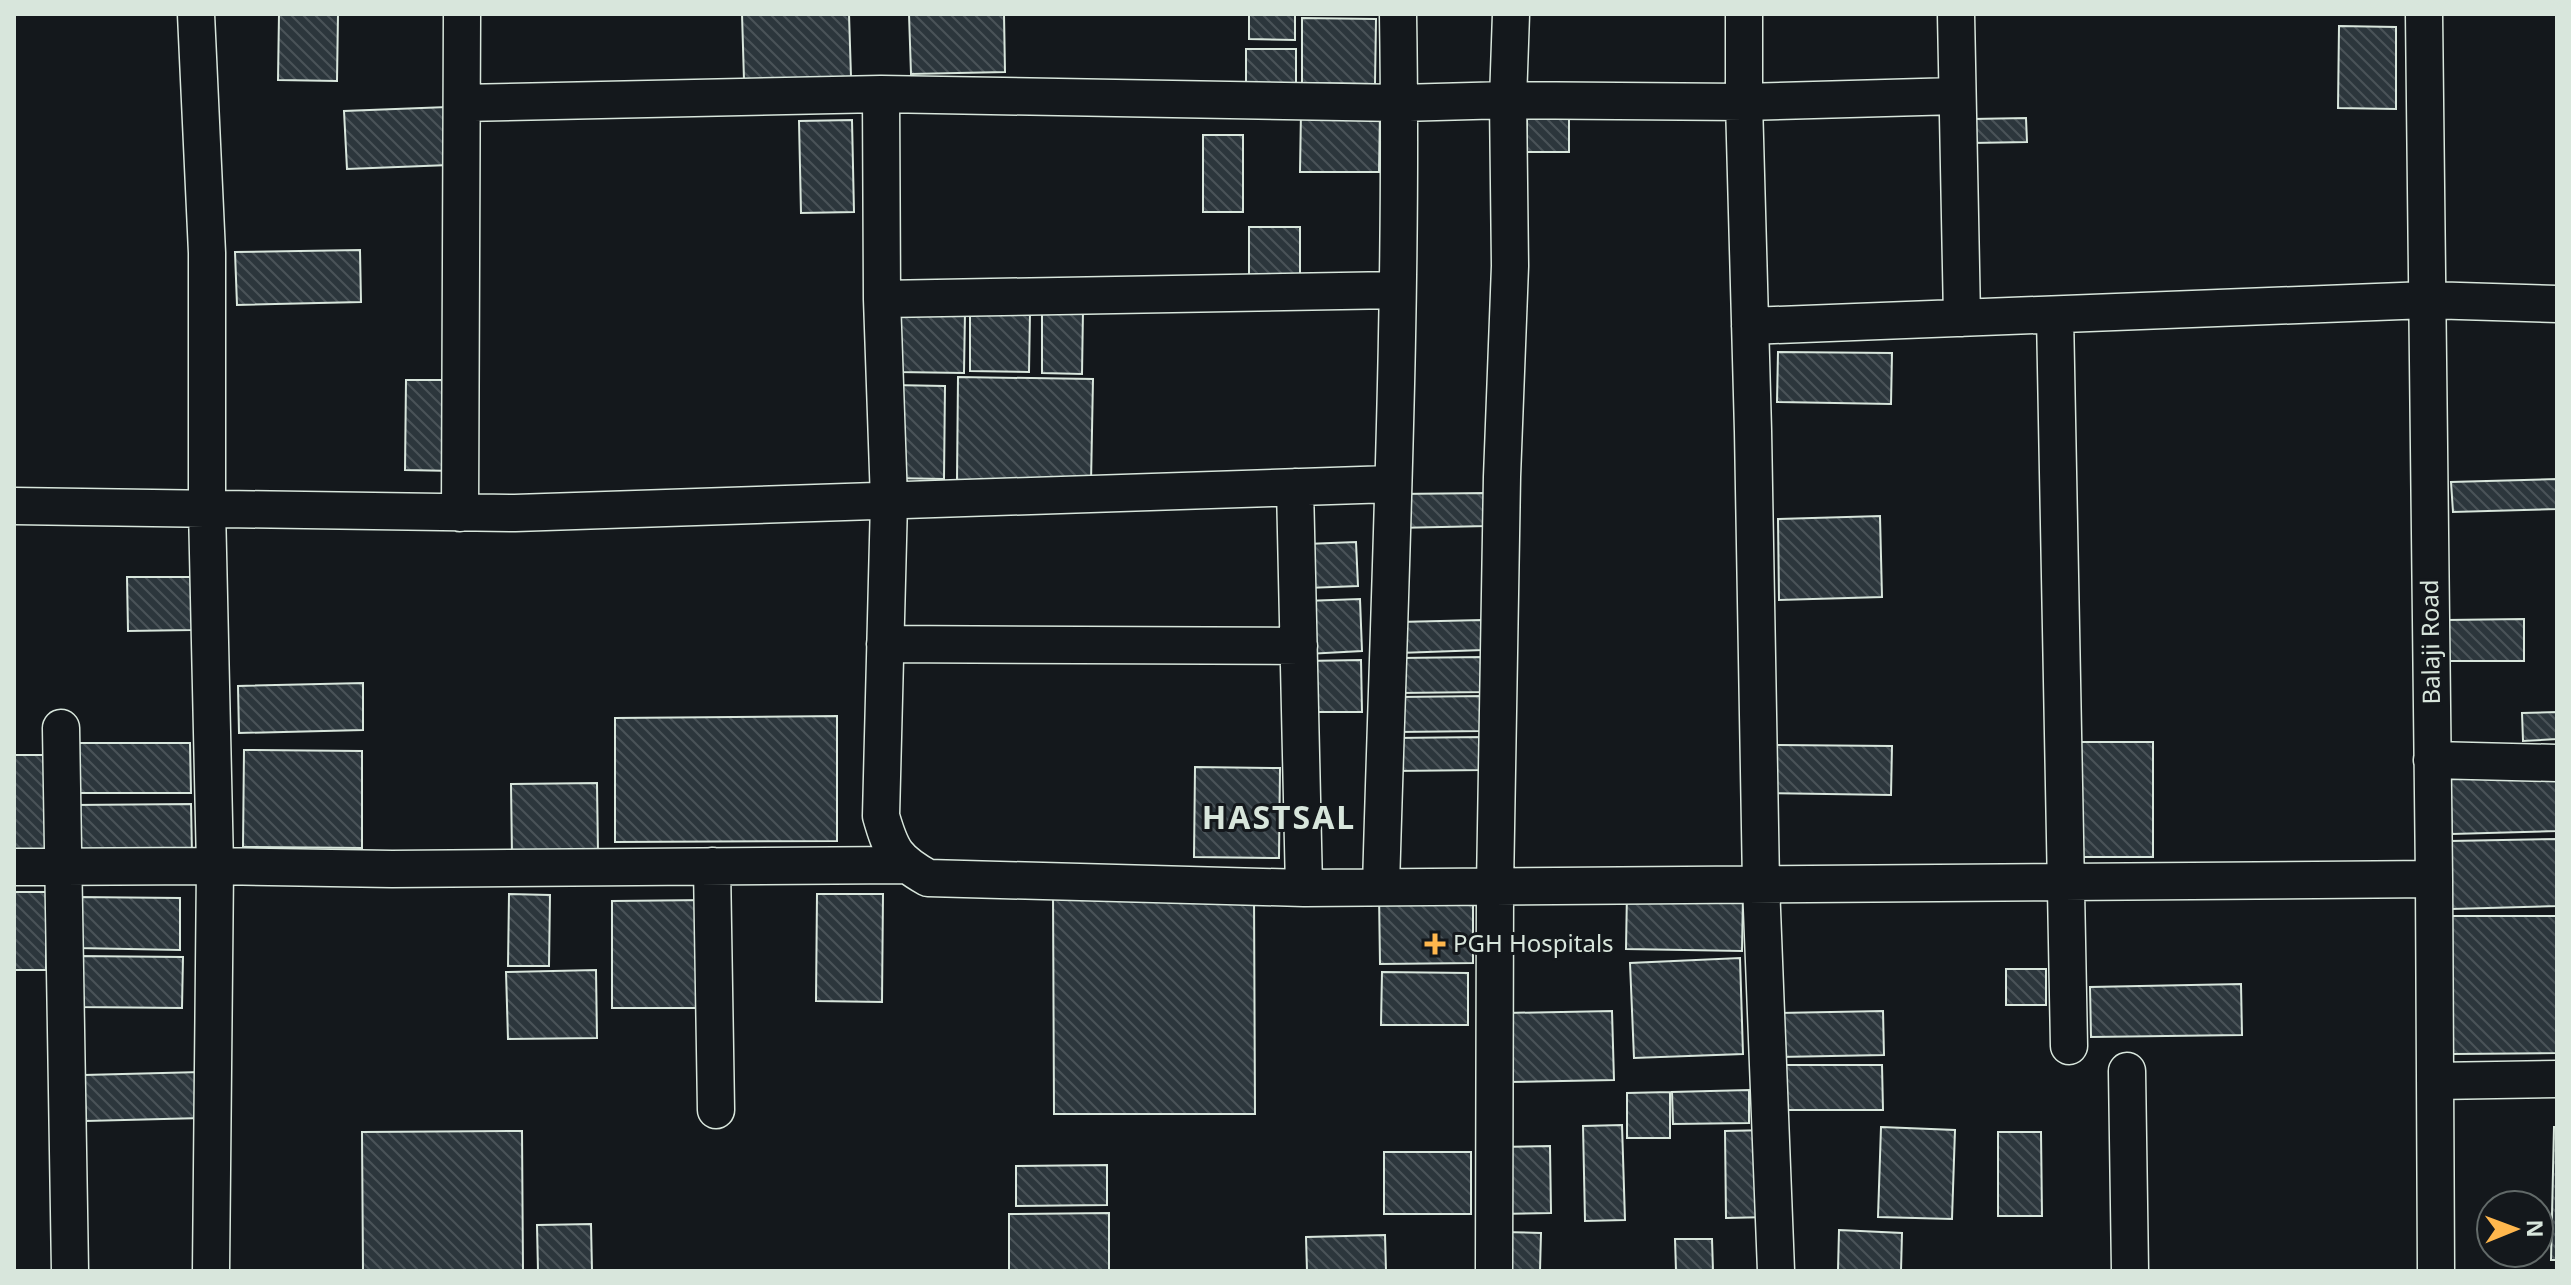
<svg xmlns="http://www.w3.org/2000/svg" width="2571" height="1285" font-family="'Noto Sans',sans-serif">
	<defs>
		<pattern id="building-back-hatch" width="6" height="6" patternUnits="userSpaceOnUse" patternTransform="scale(2)"><rect width="6" height="6" fill="#2c363c"/><path d="M-1 5l2 2M0 0l6 6M5-1l2 2" fill="none" stroke="#4a5358"/></pattern>
	</defs>
	<rect width="100%" height="100%" fill="#14181c"/>
	<!-- building -->
	<path fill="url(#building-back-hatch)" stroke="#d8e6dc" stroke-width="2" d="M279,14H338L337,81L278,80Z
		M742,14H849L851,77L744,80Z
		M909,14H1004L1005,72L911,74Z
		M1249,14H1295V40L1249,39Z
		M1302,18L1376,19L1375,84L1302,83Z
		M2339,26L2396,27V109L2338,108Z
		M1246,49H1296V88L1246,87Z
		M447,107L449,165L347,169L344,111Z
		M1527,108H1569V152H1527Z
		M1301,111L1380,112L1379,172H1300Z
		M2026,118L2027,142L1973,143L1972,119Z
		M852,120L854,212L801,213L799,121Z
		M1203,135H1243V212H1203Z
		M1249,227H1300V291L1249,290Z
		M360,250L361,302L237,305L235,252Z
		M1042,309L1083,310L1082,374L1042,373Z
		M897,311L965,312L964,373L897,372Z
		M970,312H1030L1029,372L970,371Z
		M1778,352L1892,353L1891,404L1777,402Z
		M958,377L1093,379L1091,483L957,481Z
		M406,380H455L454,471L405,470Z
		M891,385L945,386L944,479L890,478Z
		M2557,479V509L2453,512L2451,482Z
		M1487,493V526L1396,528V494Z
		M1880,516L1882,597L1779,600L1778,519Z
		M1356,542L1358,586L1307,588L1306,544Z
		M127,577H192V630L128,631Z
		M1360,599L1362,651L1307,654L1305,601Z
		M2524,619V661H2446V620Z
		M1482,620L1483,650L1399,653V622Z
		M1483,657L1484,692L1399,693V658Z
		M1361,660L1362,712H1304V661Z
		M363,683V730L239,733L238,686Z
		M1483,696V731L1398,732L1399,697Z
		M2557,712V739L2523,741L2522,713Z
		M837,716V841L615,842V718Z
		M1483,737V770L1395,771V738Z
		M2077,742H2153V857H2077Z
		M70,743H190L191,793H71Z
		M1769,745L1892,746L1891,795L1768,793Z
		M244,750L362,751V848L243,847Z
		M14,755H58L60,852L14,853Z
		M1195,767L1280,768L1279,858L1194,857Z
		M2557,774V831L2452,834L2450,777Z
		M597,783L598,854L512,856L511,784Z
		M191,804L192,855H72V805Z
		M2557,839V906L2452,909L2450,841Z
		M1627,891L1743,894L1742,951L1626,949Z
		M14,892H46V970H14Z
		M1254,892L1255,1114H1054L1053,893Z
		M1473,892V963L1380,964L1379,893Z
		M509,894L550,895L549,966H508Z
		M817,894H883L882,1002L816,1001Z
		M78,897L180,898V950L77,948Z
		M707,900V1008H612V901Z
		M2452,916H2557V1053L2453,1054Z
		M78,956L183,957L182,1008L78,1007Z
		M1740,958L1743,1054L1634,1058L1630,963Z
		M2006,969H2046V1005H2006Z
		M596,970L597,1038L508,1039L506,972Z
		M1382,972L1468,973V1025H1381Z
		M2241,984L2242,1035L2091,1037L2090,987Z
		M1612,1011L1614,1080L1507,1082L1506,1013Z
		M1883,1011L1884,1055L1774,1057V1013Z
		M1777,1065H1882L1883,1110H1776Z
		M201,1072L202,1118L86,1121L84,1075Z
		M1749,1090V1123L1673,1124L1672,1092Z
		M1670,1092V1138H1627V1093Z
		M1622,1125L1625,1220L1585,1221L1583,1126Z
		M1881,1127L1955,1130L1952,1219L1878,1217Z
		M2554,1127H2557V1260H2551Z
		M1770,1130V1217L1726,1218L1725,1131Z
		M522,1131L523,1271H363L362,1132Z
		M1998,1132H2041L2042,1216H1998Z
		M1550,1146L1551,1213L1497,1214L1496,1147Z
		M1384,1152H1471V1214H1384Z
		M1107,1165V1205L1016,1206V1166Z
		M1109,1213V1271H1009V1214Z
		M591,1224L592,1271H538L537,1225Z
		M1839,1230L1902,1233L1901,1271H1838Z
		M1502,1232L1541,1233L1540,1271H1500Z
		M1385,1235L1386,1271H1307L1306,1237Z
		M1675,1239H1712L1713,1271H1676Z"/>
	<g fill="none" stroke-linecap="round" stroke-linejoin="round">
		<!-- street casing -->
		<g stroke="#d8e6dc" stroke-width="39">
			<path id="street" d="M196,14L207,253V508L215,866L211,1271
				M1744,14V102L1753,431L1761,884L1776,1271
				M1956,14L1962,318
				M2424,14L2434,879L2436,1271
				M881,94L1400,103L1508,100L1744,102L1957,96
				M462,103L881,94L882,299L889,501L881,816C891,851 896,860 928,878L1304,888L2434,879
				M882,299L1397,290
				M2055,315L2069,1046
				M1750,326L2427,300L2557,304
				M1295,487L1304,888
				M14,506L515,513L1391,484
				M460,513L462,14
				M885,644L1299,646
				M61,728L70,1271
				M2432,760L2557,763
				M712,866L716,1110
				M14,867L215,866L392,869L905,865
				M1381,887C1389,597 1403,305 1398,14
				M2127,1071L2130,1271
				M2435,1081L2557,1079
				M1494,1271L1495,887L1502,477L1510,266L1508,100L1511,14"/>
		</g>
		<!-- street -->
		<use href="#street" stroke="#14181c" stroke-width="36"/>
	</g>
	<!-- markers -->
	<path fill="#ffb74d" stroke="#14181c" stroke-width="3" d="M1431 932h8v8h8v8h-8v8h-8v-8h-8v-8h8z"/>
	<g text-anchor="middle" stroke-width="6" stroke-linejoin="round" paint-order="stroke">
		<!-- street labels -->
		<g font-size="24" fill="#d8e6dc" stroke="#14181c">
			<text transform="translate(2431 642) rotate(-91)" y="8">Balaji Road</text>
		</g>
		<!-- poi labels -->
		<g font-size="24" fill="#d8e6dc" stroke="#14181c" text-anchor="start">
			<text x="1453" y="952">PGH Hospitals</text>
		</g>
		<!-- district labels -->
		<g font-size="32" font-weight="bold" letter-spacing="2" fill="#d8e6dc" stroke="#14181c">
			<text x="1279" y="829">HASTSAL</text>
		</g>
	</g>
	<!-- border -->
	<rect width="2571" height="1285" fill="none" stroke="#d8e6dc" stroke-width="32"/>
	<!-- north arrow -->
	<g transform="translate(2515 1229) rotate(89)"><circle r="38" fill="#14181c" stroke="#626a69" stroke-width="2"/>
	<path d="M0-6L14 30L0 20L-14 30Z" fill="#ffb74d"/>
	<text y="-12" font-size="22" font-weight="bold" text-anchor="middle" fill="#d8e6dc">N</text>
	</g>
</svg>
